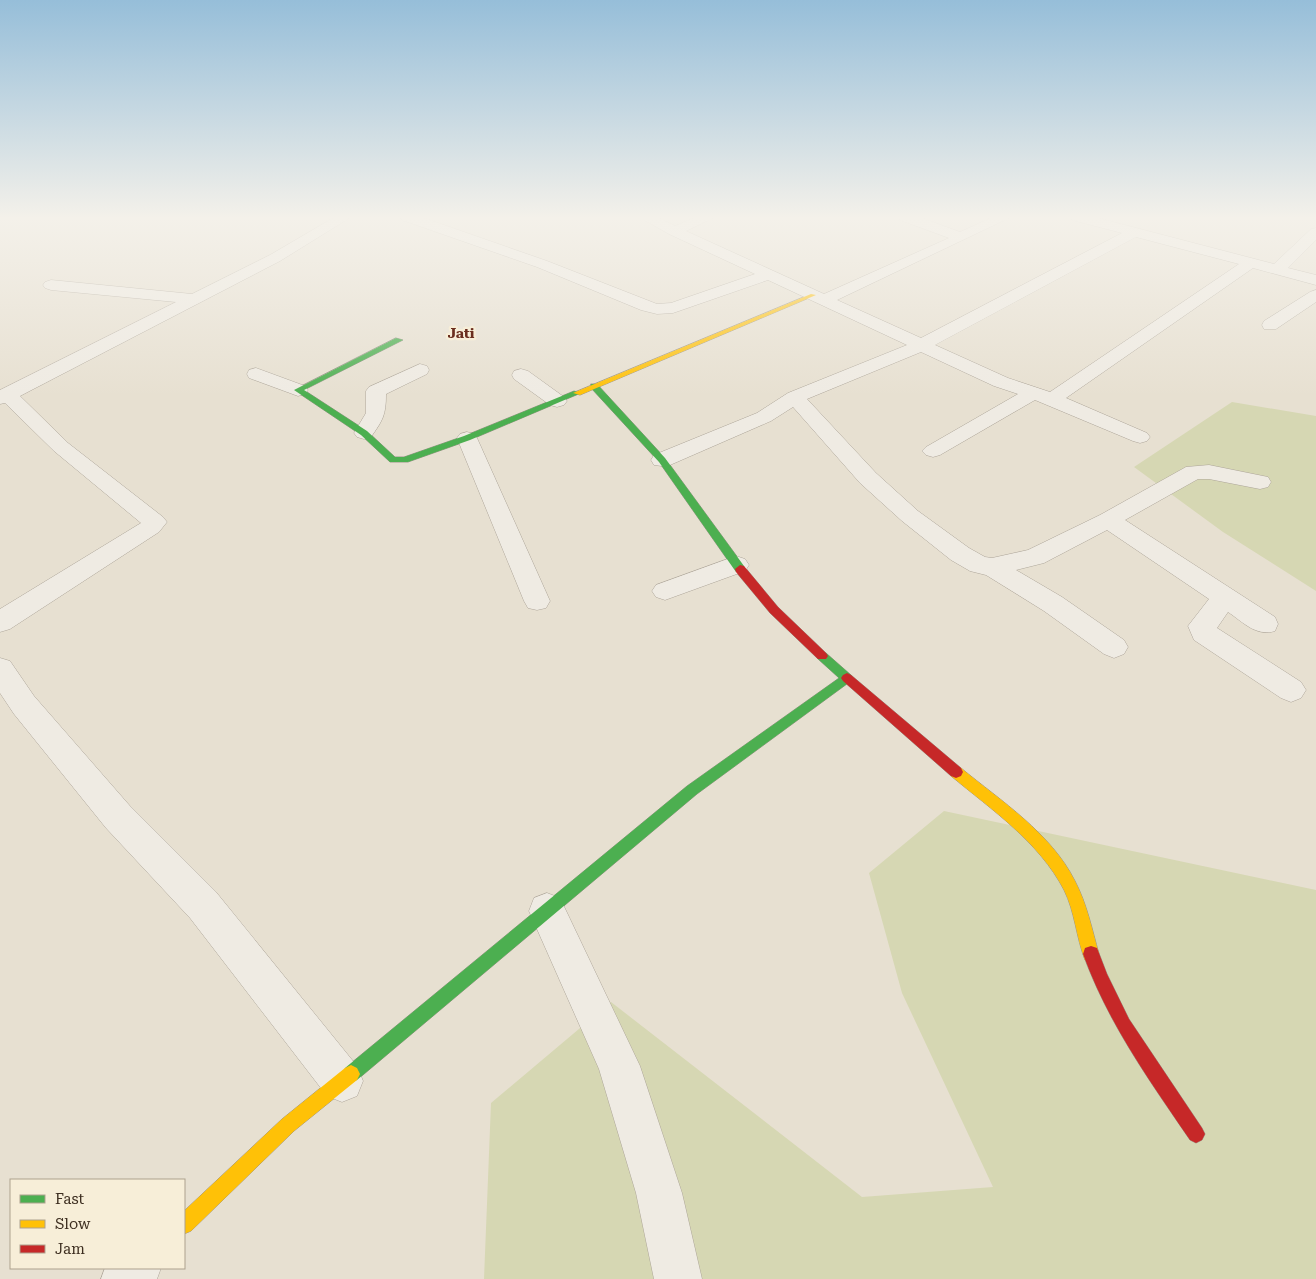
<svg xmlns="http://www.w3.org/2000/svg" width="1316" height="1279" font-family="'Roboto Serif',serif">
	<rect width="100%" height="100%" fill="#e7e0d1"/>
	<!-- green -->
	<path fill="#d6d7b3" d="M1232,402L1316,416V591L1223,532L1134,467Z
		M944,811L1316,890V1279H484L491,1103L611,1002L862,1197L993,1187L902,993L869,873Z"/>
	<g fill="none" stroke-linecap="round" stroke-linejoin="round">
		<!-- street casing -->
		<g stroke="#ada599" stroke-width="1">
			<path id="street" d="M335,217H351L280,261L20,396L68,443L163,517L167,522L159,532L10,629L0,632V609L141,523L54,451L5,403L0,404V390L176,302L51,290L45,288L43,285L45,282L51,280L192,294L270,255Z
				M401,217H421L547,261L657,304L671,303L755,274L669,234L639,217H657L675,226L696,217H715L686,231L824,294L949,238L900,220L899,217H919L960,232L993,217H1011L837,300L921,338L1122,233L1072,220L1071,217H1094L1274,264L1311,229L1316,228V240L1288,268L1316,275V285L1253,268L1066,398L1147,433L1150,437L1147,441L1140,443L1133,441L1035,400L940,455L933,457L926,455L922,451L926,447L1018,394L994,386L921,352L807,399L876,473L918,511L969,548L985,557L992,558L1028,550L1100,515L1186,467L1209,465L1268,477L1271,482L1268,487L1260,489L1209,479H1198L1125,520L1275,617L1278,624L1275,631C1256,637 1243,622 1228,612L1217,628L1301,682L1306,690L1301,698L1291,702L1281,698L1194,640L1188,626L1209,599L1107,530L1044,563L1016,570L1062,597L1124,640L1128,647L1124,654L1114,658L1104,654L1044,611L986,575L970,571L951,560L902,521L860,483L793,407L771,421L670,465L662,466L654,465L651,460L654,455L757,413L788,393L907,345L768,280L673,313L657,314L641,310L537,267L402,220ZM1136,237L1239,264L1050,392L1008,378L935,345Z
				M1316,290V302L1276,329H1264L1262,325L1264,321L1310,292Z
				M420,364L427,366L429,370L427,374L386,394C386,415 383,420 371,437L364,439L357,437L354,433L366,413V391L369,387Z
				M256,368L305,386L308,390L305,394L298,396L249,378L247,374L249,370Z
				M521,369L528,371L564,397L567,401L564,405L557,407L550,405L514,379L512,375L514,371Z
				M467,432L474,434L477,438L550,601L546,608L537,610L528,608L524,601L457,438L460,434Z
				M736,556L745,559L749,565L745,571L665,600L656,597L652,591L656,585Z
				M0,658L10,661L34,696L130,806L216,892L357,1066L363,1081L357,1096L342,1102L327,1096L190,918L106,828L14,714L0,693Z
				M547,893L560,898L640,1066L682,1193L702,1279H654L636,1193L599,1069L529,911L534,898Z
				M105,1268H161L157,1279H101Z"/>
		</g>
		<!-- fast casing -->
		<g stroke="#9c958a" stroke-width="1">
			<path id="fast" d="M396,338L403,340L304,390L367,431L395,457H404L464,436L574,391L581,393L470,440L408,462H390L361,435L294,390Z
				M591,384H597L665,458L744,566L745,569L744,572H736L659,462L591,388Z
				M822,652L826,653L851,675L853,678L851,681L697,794L357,1080L351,1083L345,1080L342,1074L345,1068L687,786L839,678L818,659L816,656L818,653Z"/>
		</g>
		<!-- slow casing -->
		<g stroke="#9c958a" stroke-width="1">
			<path id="slow" d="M811,294L816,295L580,395L573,393Z
				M956,766L961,768C1001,801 1051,833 1075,881C1087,904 1092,929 1099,954L1097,960L1091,962L1085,960C1076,937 1075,912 1064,890C1039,842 992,810 951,776L949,772L951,768Z
				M351,1065L357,1068L360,1074L357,1080L294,1131L191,1231L184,1234V1211L282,1119L345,1068Z"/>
		</g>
		<!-- jam casing -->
		<g stroke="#9c958a" stroke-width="1">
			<path id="jam" d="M740,565L744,566L778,607L826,653L828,656L826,659H818L770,613L736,572L735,569Z
				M847,673L851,675L961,768L963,772L961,776L956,778L951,776L843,681L841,678L843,675Z
				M1091,946L1097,948L1107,974L1129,1019L1202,1128L1205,1134L1202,1140L1196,1143L1190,1140C1149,1080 1108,1023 1083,954L1085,948Z"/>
		</g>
		<!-- street -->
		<use href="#street" fill="#efebe3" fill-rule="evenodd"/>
		<!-- fast -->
		<use href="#fast" fill="#4caf50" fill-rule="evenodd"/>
		<!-- slow -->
		<use href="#slow" fill="#ffc107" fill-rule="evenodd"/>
		<!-- jam -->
		<use href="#jam" fill="#c62828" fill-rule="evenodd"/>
	</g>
	<!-- sky -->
	<linearGradient id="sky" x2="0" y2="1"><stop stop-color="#96bed9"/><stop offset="0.55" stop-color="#f4f1ea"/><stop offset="1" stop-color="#f4f1ea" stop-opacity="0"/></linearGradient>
	<rect width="1316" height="396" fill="url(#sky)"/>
	<g text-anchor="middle" stroke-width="4.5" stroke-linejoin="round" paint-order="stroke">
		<!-- far-quarter labels -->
		<g font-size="14" font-weight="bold" fill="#6b2e1e" stroke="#f7eed8">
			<text x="461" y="338">Jati</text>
		</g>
	</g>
	<!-- legend -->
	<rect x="10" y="1179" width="175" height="90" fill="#f7eed8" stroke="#ada18e"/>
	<rect x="20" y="1195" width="25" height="8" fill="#4caf50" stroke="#ada18e"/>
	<text x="55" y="1204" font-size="15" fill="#3d2e20">Fast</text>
	<rect x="20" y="1220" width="25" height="8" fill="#ffc107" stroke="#ada18e"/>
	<text x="55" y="1229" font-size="15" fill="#3d2e20">Slow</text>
	<rect x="20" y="1245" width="25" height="8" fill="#c62828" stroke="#ada18e"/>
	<text x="55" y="1254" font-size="15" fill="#3d2e20">Jam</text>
</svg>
